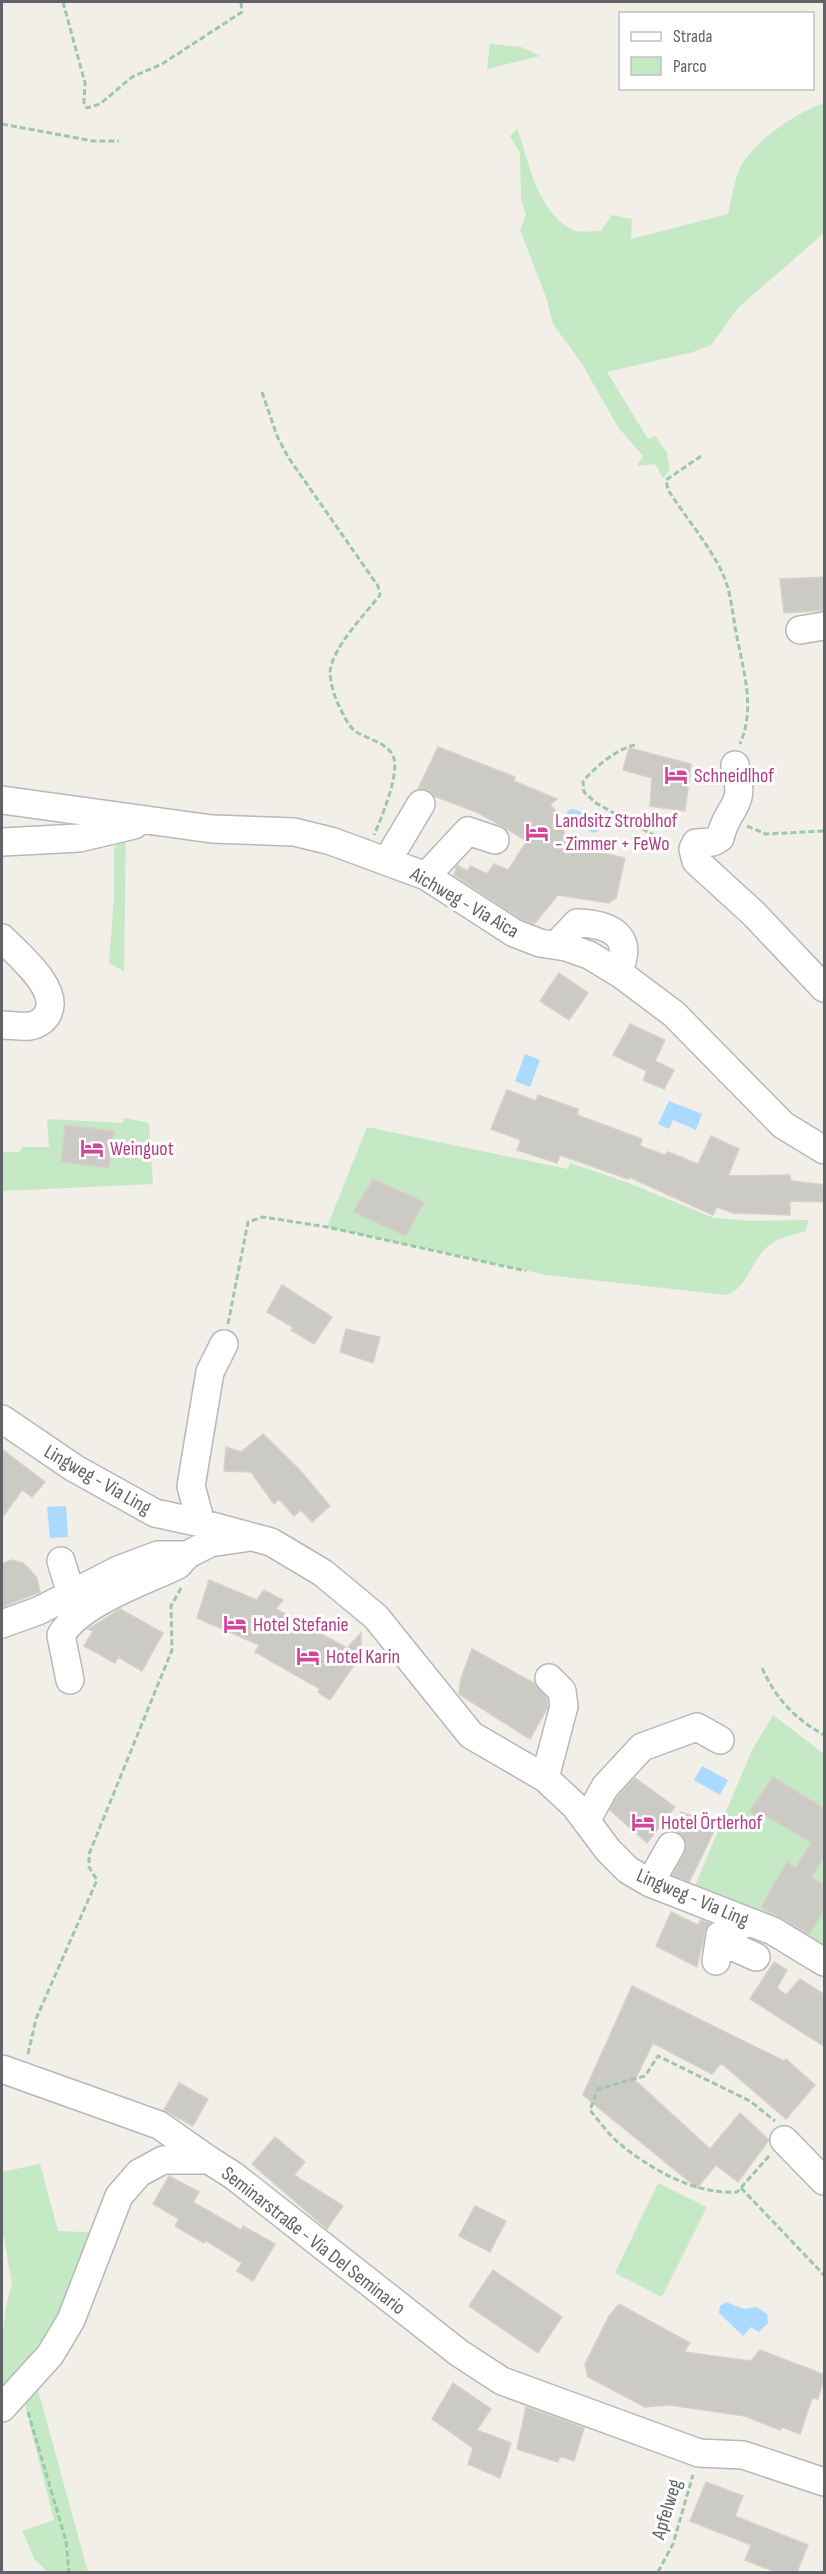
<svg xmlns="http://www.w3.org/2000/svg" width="826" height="2574" font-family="'Sofia Sans Condensed',sans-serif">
	<rect width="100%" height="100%" fill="#f1efe8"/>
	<!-- green -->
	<path fill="#c5e8c5" d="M490,44L521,47L540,56L487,69Z
		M824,103V233L739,307L711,345L693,352L607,372L648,439L655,436L667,453L670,471L663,478L655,464L637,466L643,456L618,427L582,364L553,324L546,297L520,230L526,215L521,200L520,153L510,136L517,129C530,164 537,212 573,230C581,233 593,231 601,231L612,215L632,219L631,239L728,214C732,197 734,179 742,164C756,140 799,111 824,103Z
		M126,827L124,971L109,963L114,898V849Z
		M124,1118L149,1123L153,1184L2,1191V1152H20L22,1147H49L47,1119L123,1123Z
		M367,1127L568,1169L570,1163L626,1182L714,1218L753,1221L808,1220L806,1231C793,1235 776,1238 766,1248C750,1263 748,1288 726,1295L547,1275L327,1227Z
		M773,1715L824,1754V1962L690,1898L751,1752Z
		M40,2164L58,2231L107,2233L35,2379L88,2572H48L35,2560L22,2531L54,2520L21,2390L2,2408C2,2373 0,2315 12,2285L4,2238H2V2172Z
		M658,2183L707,2207L662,2297L615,2273Z"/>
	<!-- water -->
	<path fill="#aadaff" d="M571,809C580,809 598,821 602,829L593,833L586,829L577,830V826L569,825L566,820L567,812Z
		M525,1054L540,1060L530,1087L515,1081Z
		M669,1101L702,1114L696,1130L673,1120L669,1129L658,1124Z
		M66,1506L68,1537L50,1538L47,1507Z
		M702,1766L728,1780L720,1795L694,1780Z
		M726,2302L744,2309L757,2307L767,2314L768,2323L759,2332L751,2327L743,2336L719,2313L720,2306Z"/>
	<!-- building -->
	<path fill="#cccac5" stroke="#d6d1c6" stroke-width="1.5" d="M825,577V610L784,613L780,579Z
		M438,747L515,777L514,781L557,799L550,805L559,814L568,845L625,858L616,898L609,903L558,895L534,924L521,919L454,875L457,865L467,871L471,866L487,874L494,864L508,870L527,841L479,813L434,796L429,790L418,789Z
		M629,748L691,764L685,811L650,806L652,778L623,770Z
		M559,973L588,993L569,1020L540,1001Z
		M630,1024L665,1040L655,1061L674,1070L664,1089L643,1080L647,1071L613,1055Z
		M507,1090L536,1101L538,1095L578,1109L577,1115L642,1139L640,1146L665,1155L668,1152L698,1164L711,1136L739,1149L728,1176L790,1175L791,1181L825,1185V1202L790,1201V1215L733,1213L717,1207L713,1215L629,1177L628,1179L560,1155L557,1163L517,1150L521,1140L491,1129Z
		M65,1125L114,1131L109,1168L61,1162Z
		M373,1179L424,1202L406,1236L353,1212Z
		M282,1285L332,1317L314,1344L291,1330L294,1328L267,1312Z
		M346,1329L380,1337L373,1363L340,1352Z
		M263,1434L298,1468L330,1506L312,1522L301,1510L294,1516L279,1499L274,1504L251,1472L224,1471L226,1447L241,1452Z
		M2,1449L45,1482L32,1497L22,1490L2,1518Z
		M11,1560L23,1563L31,1571L37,1578L40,1592L2,1607V1564Z
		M209,1580L257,1600L264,1590L283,1600L276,1609L347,1648L361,1633V1655L330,1700L318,1692L320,1689L255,1652L259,1645L197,1618Z
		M120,1609L163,1633L142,1671L118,1657L115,1663L84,1646L93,1631L88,1629Z
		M472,1649L534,1683L547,1698L548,1707L530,1739L459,1694L461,1678Z
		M773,1777L825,1809V1856L811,1877L825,1885V1909L809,1934L761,1907L787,1862L796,1868L811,1842L766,1816L764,1820L749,1812Z
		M635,1778L675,1807L647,1843L610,1810L618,1796Z
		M681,1812L717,1825L689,1882L673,1875L687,1846L684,1838L677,1832Z
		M671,1912L698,1925L701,1920L710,1923L705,1932L697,1967L656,1946Z
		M774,1962L787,1970L777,1988L786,1995L800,1979L825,1995V2047L750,1999Z
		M632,1986L784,2061L786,2059L815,2085L786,2119L721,2063L712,2074L653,2043L635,2080L710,2149L740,2113L769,2140L738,2182L716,2165L697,2188L583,2095Z
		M179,2083L208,2099L193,2126L164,2110Z
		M275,2137L305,2162L294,2175L343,2206L327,2229L252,2164Z
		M169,2176L199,2192L193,2202L241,2230L243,2226L275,2244L253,2281L237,2271L242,2263L205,2240L204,2243L175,2226L179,2219L153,2204Z
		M475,2206L506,2221L490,2252L459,2236Z
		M493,2270L562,2317L538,2353L469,2306Z
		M619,2304L690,2343L684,2352L751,2361L760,2350L825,2375L818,2399L812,2398L800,2434L782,2427L780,2430L745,2416L669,2405L645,2407L588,2377L585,2364L609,2316Z
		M453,2383L491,2409L477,2430L511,2443L500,2478L468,2464L473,2448L432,2419Z
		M526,2407L584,2428L574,2461L560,2456L558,2462L517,2449Z
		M706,2482L743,2496L735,2516L808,2545L797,2572H776L745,2560L751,2545L690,2521Z"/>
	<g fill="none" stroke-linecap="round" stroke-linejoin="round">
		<!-- minor casing -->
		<g stroke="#b5b8bc" stroke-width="30">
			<path id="minor" d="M800,630L824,626
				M735,765C747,810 728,803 720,838L713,842L696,843L693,849L696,861L754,914L824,988
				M2,800L212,829L294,832L331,841L426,876L514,933L540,943L566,947L589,955L622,975L674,1014L783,1125L824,1150
				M2,842L79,838L134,825
				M387,861L421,804
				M426,876L468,831L495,840
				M2,938C17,954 60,988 48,1013C45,1020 37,1025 30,1026C21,1027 11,1025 2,1025
				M556,945L577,923C611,924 635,936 618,972
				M2,1419L74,1468L155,1513L201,1523L271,1542L323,1573L376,1617L471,1735L545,1778L575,1806L608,1850L628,1870L650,1883L773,1931L824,1962
				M201,1523L191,1486L210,1372L224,1344
				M61,1561L71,1594
				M2,1624L38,1611L118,1570L158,1555H187L210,1543L244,1538
				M70,1680L61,1635C81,1602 143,1582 178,1565L187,1555
				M545,1778L564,1706L562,1691L549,1678
				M586,1821L605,1787L642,1747L697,1727L720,1740
				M650,1883L671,1846
				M719,1945L736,1948L756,1957
				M716,1961L720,1935L749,1922
				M2,2069L159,2125L209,2160
				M784,2140L824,2181
				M2,2408L50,2355L71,2320L119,2196L139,2173L163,2160H209L234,2176L459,2353L502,2381L699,2453L743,2455L824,2482"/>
		</g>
		<!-- path -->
		<path stroke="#9cc7a9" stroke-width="3" stroke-dasharray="6 3" stroke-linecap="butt" d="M63,2L85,83L84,103L87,108L100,104L132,77L162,64L242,12L241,2
			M2,124L93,141H119
			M262,392L277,436L288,457L378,586L380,595C365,614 332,648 330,672C330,682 335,699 340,708C344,716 348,725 355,731C366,739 387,742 393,756C401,771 381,819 374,835
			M701,456L666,480L668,490C685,516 708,544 721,570C731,590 732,611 736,632C743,670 756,707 740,744
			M635,745C618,748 593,768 583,782L584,792L596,803L671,845
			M747,826L766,834L824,831
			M228,1324L248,1222L263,1217L327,1227L526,1271
			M762,1668C776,1699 795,1719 824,1735
			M28,2054L36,2019L97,1880L89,1867V1854L172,1650L171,1606L181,1588
			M769,2156L737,2192C696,2195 652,2170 620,2144C609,2135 599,2121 590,2110L598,2089L645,2076L658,2056L750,2101L775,2121
			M741,2188L824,2275
			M28,2412L66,2541L69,2572
			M658,2572L673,2544L693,2475"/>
		<!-- minor -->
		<use href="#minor" stroke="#fff" stroke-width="27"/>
	</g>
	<!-- icons -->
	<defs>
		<g id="hotel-bare" transform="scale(1.8)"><path d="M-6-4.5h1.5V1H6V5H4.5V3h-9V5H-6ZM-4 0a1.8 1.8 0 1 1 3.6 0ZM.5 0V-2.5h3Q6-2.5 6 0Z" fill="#d1479c" stroke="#fff" stroke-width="2.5" paint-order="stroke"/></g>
	</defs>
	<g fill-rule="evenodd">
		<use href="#hotel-bare" x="676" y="775"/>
		<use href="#hotel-bare" x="537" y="832"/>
		<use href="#hotel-bare" x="92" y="1148"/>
		<use href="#hotel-bare" x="235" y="1624"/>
		<use href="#hotel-bare" x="308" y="1656"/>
		<use href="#hotel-bare" x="643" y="1822"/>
	</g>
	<g text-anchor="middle" stroke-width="6" stroke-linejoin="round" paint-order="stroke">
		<!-- hotel labels -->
		<g font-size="20" fill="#b23c85" stroke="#fff" text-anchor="start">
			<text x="694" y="782">Schneidlhof</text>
			<text x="555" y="827">Landsitz Stroblhof<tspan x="555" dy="23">- Zimmer + FeWo</tspan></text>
			<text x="110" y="1155">Weinguot</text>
			<text x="253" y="1631">Hotel Stefanie</text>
			<text x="326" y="1663">Hotel Karin</text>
			<text x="661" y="1829">Hotel Örtlerhof</text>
		</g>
		<!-- street labels -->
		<g font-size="20" fill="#5f6368" stroke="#fff">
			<text transform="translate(465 902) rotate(30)" y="7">Aichweg - Via Aica</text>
			<text transform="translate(98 1479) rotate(30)" y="7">Lingweg - Via Ling</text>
			<text transform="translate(693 1897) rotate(23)" y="7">Lingweg - Via Ling</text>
			<text transform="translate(314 2240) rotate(38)" y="7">Seminarstraße - Via Del Seminario</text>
			<text transform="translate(666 2509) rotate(-73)" y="7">Apfelweg</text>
		</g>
	</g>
	<!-- border -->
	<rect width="826" height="2574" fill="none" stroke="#5f6368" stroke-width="6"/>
	<!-- legend -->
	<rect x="619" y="12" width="195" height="78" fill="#ffffff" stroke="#bfc1c3" stroke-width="1.5"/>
	<rect x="631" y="32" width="30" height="9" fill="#ffffff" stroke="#bfc1c3" stroke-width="1.5"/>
	<text x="673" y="42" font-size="18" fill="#5f6368">Strada</text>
	<rect x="631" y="57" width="30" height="18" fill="#c5e8c5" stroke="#bfc1c3" stroke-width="1.5"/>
	<text x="673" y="72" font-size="18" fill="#5f6368">Parco</text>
</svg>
